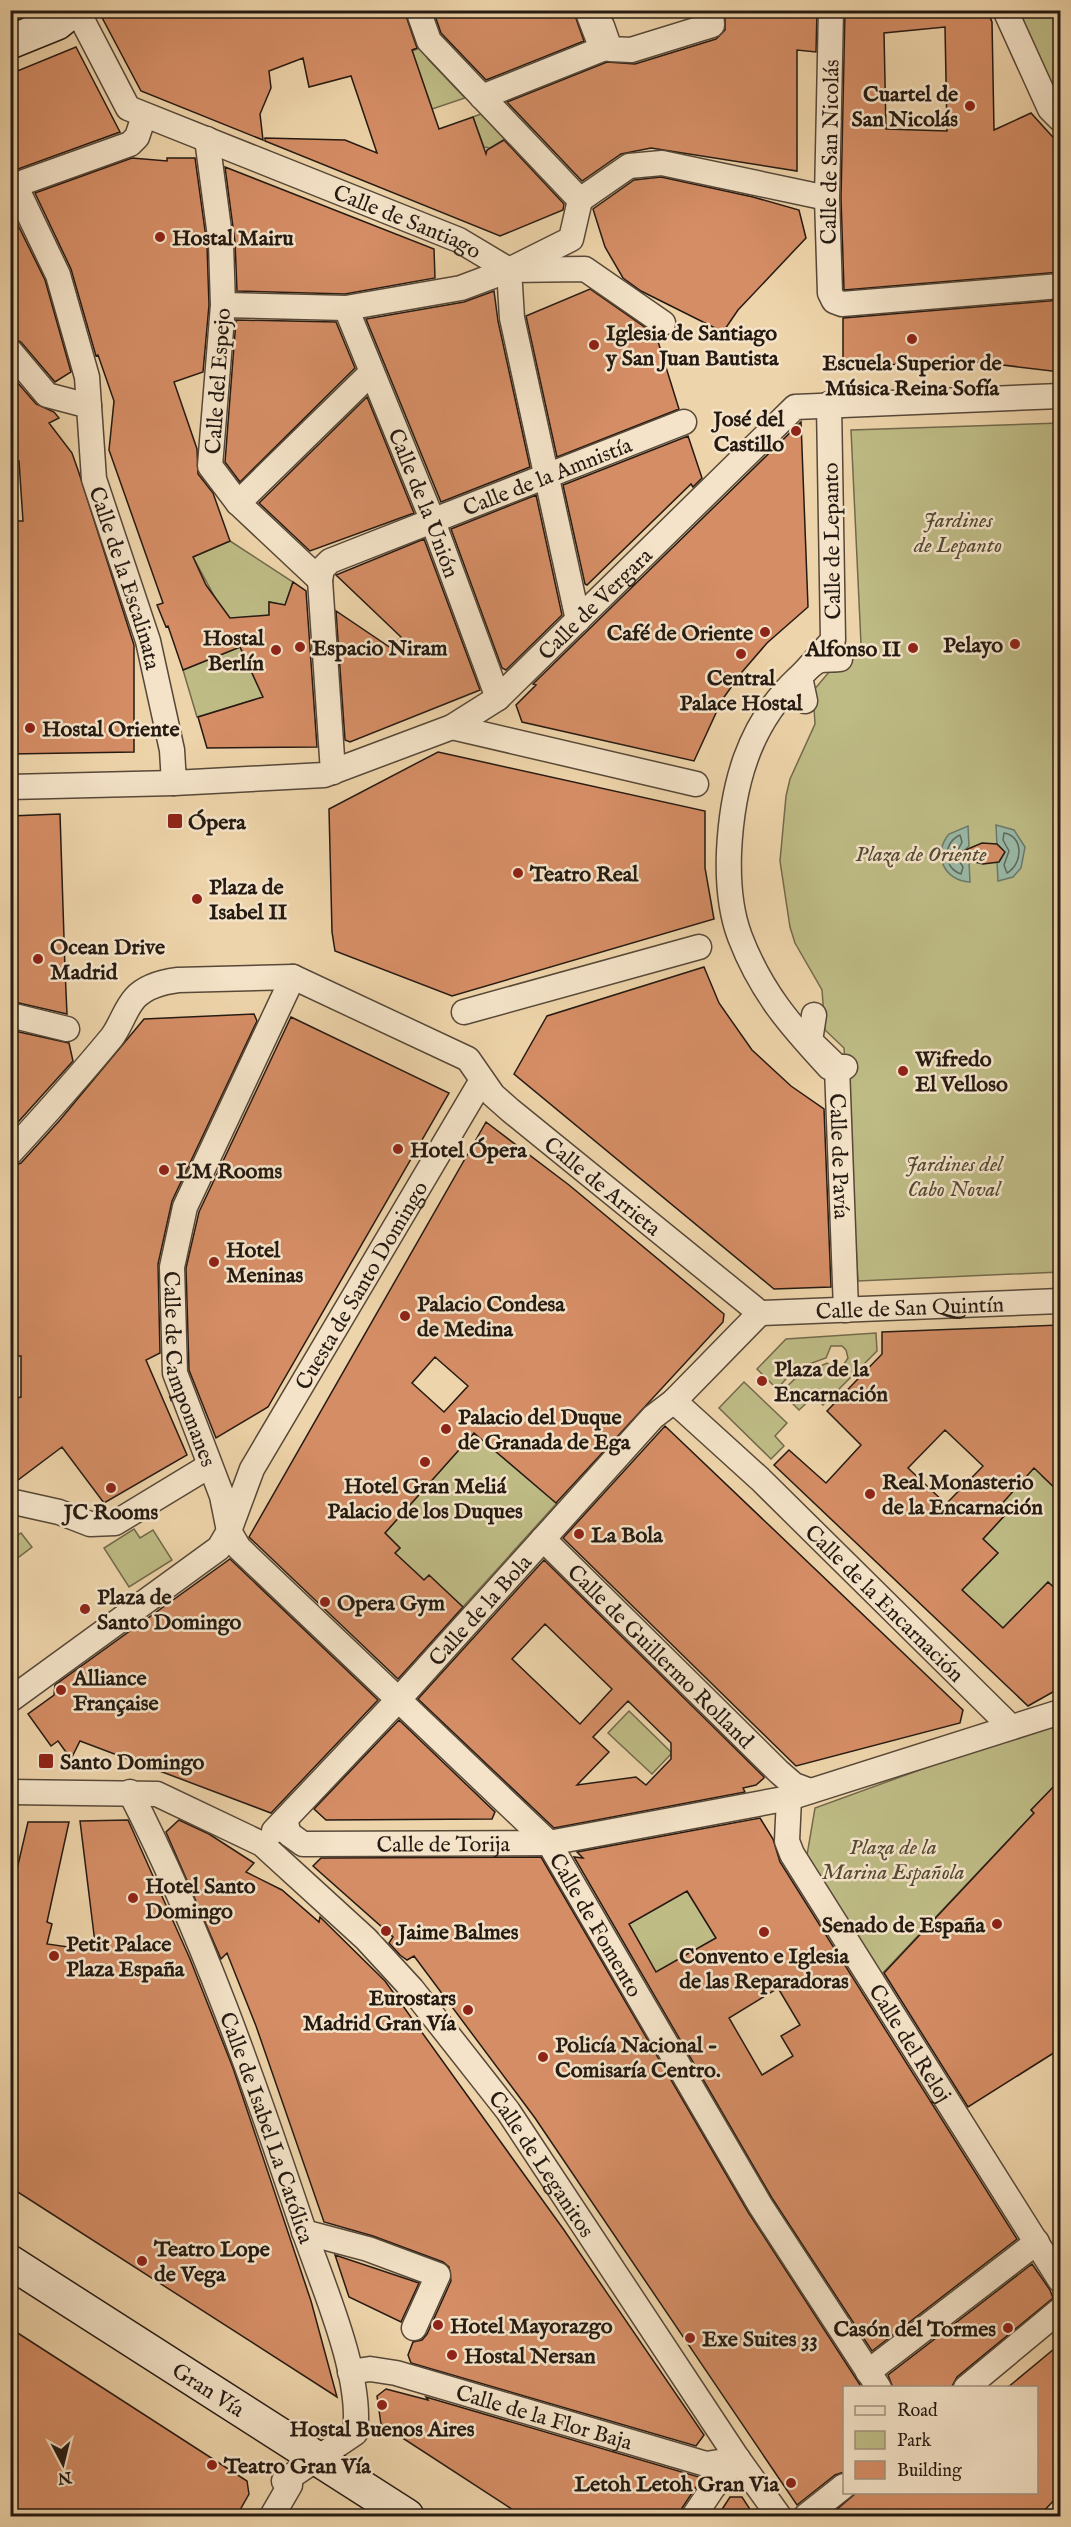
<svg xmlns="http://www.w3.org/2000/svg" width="1071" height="2527" font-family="'IM FELL English',serif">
	<rect width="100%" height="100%" fill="#eed4aa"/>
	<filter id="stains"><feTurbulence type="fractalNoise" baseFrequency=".00333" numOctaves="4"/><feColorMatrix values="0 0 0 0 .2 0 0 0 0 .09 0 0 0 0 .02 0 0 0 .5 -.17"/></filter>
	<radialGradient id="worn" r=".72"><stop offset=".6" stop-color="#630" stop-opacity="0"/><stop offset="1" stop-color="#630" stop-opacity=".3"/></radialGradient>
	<!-- green -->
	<path fill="#bebb85" stroke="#726a4c" stroke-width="1.5" d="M1017,11H1060V102L1057,99Z
		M423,47L428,59L465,98L432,109L412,51Z
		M481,114L505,139L490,148L484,147L473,117Z
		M1060,423V1272L858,1281L844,1048L825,1030L822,990L795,943L790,927L780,861L786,796L790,779L815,724L813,691L840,659L861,644L851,430Z
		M230,541L293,582L285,605L269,602V615L230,625L193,557Z
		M240,647L263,697L197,717L183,670Z
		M876,1333L877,1351L823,1405L814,1396L799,1410L781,1392L798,1376L827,1363L833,1367H842L848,1358L846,1350L842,1346H831L826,1358L795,1369L777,1389L757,1369L786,1339Z
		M979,1377L1044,1471L1042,1476L1060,1493V1590L1059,1592L1048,1582L1003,1628L962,1590L998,1553L983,1539L1006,1514L999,1507Z
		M744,1382L787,1423L775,1436L784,1446L771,1459L719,1408Z
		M474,1433L557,1503L463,1607L429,1576L424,1580L400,1558H390L400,1548L385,1533Z
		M134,1529L140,1538L153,1530L172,1560L129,1587L104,1548Z
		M21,1533L32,1547L11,1563V1540Z
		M629,1711L672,1753L652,1774L608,1733Z
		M1049,1727L1060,1732V1780L1031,1810L1034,1813L880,1976L807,1855L815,1808L1035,1728Z
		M687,1891L716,1938L656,1972L629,1924Z"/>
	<!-- water -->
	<path fill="#99b8a6" stroke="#6b796b" stroke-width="1.5" d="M996,825L1014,830L1025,847L1021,868L1013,877L998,881L997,861L1002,849L997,845Z
		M968,826L969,846L963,852L965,859L969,862L970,882C944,881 932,854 949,834Z"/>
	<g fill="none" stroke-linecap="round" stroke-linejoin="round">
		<!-- shore -->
		<path stroke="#5f695c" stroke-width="1.5" d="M1004,833C1024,836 1023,864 1007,873L1004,865L1009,851L1003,840Z
			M957,852L962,842L960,835C942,843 943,868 961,874L963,867L958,859"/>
	</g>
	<!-- building -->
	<path fill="#d58d65" stroke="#251a12" stroke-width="1.5" fill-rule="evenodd" d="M98,10H404L417,48L412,50L439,129L473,117L486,154L487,150L504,140L564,204L563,210L500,236L265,141V138L345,140L377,153L351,76L309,87L303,58L269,71L271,88L260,114L263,140L141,91Z
		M433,10H573L584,41L486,80L441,33Z
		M725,10H817L816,52L797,50V171L651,148L621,154L582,181L507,102L607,62L635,64L716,39L725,30Z
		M845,10H987L992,22L994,130L1031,113L1060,145V272L844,290L841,198ZM945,27L947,131L886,129L884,33Z
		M76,47L120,132L10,172V74Z
		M132,158L167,161V158H195L207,245L209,305L203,372L174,382L197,449L198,474L213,493L230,541L193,557L206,585L230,618L269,615V602L285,605L293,582L306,591L317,747L207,748L198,717L263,697L240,647L183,670L168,626L166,627L157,605L163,603L109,450L114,401L98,355L96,356L71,269L35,193Z
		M225,167L434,249L435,278L345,294L237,291L235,242Z
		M661,177L753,197L799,210L806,238L738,310L723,332L641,291L623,278L605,247L593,209L634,180Z
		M10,209L45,280L71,372L55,382L21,342L10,337Z
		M590,289L656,335L679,409L557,457L526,316Z
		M494,291L498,321L530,467L441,502L366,319L464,302Z
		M1060,300V372L978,362L843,366V318Z
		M236,320L336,322L355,368L240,482L225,462Z
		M10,374L36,404L54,412L59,418L49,423L72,453L79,473L134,645V752L10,754V521H23L19,461L10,462Z
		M367,397L414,513L310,551L259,503Z
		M801,422L808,607L767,643L742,672L722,700L694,761L522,722L516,705L536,685L533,684Z
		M688,436L702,478L693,487L691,484L587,585L585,584L563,485Z
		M536,495L562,615L506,670L502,668L451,529Z
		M424,539L480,690L350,742L345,740L336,611L391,648L401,637L336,575Z
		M438,752L705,811V868L714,919L452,996L335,951L332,932L329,809Z
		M60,814L65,969L67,1014L10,1001V816Z
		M982,843L997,844L1005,852L999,862L983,864L951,856Z
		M704,967L719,1003L752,1050L791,1086L824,1109L831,1287L774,1289L514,1074L547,1016Z
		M254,1014L257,1021L172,1201L158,1264L160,1353L146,1360L187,1455L104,1503L62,1447L10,1486V1399L21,1397V1356H10V1167L21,1163L60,1120L144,1019Z
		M291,1017L449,1093L268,1407L216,1438L189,1370L186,1268L199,1212Z
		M10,1030L69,1043L73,1061L10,1131Z
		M486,1122L569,1185L724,1314L723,1322L556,1503L474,1433L385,1533L400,1548L395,1553L424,1580L429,1575L463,1607L398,1679L249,1537ZM435,1357L468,1386L444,1412L412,1383Z
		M1060,1325V1493L1034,1468L999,1507L1006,1514L983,1539L998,1553L962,1590L1003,1628L1048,1582L1060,1593V1688L1028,1706L774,1465L789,1450L826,1483L861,1445L827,1411L882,1354V1332ZM945,1430L983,1466L946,1504L908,1468Z
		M665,1426L963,1710L960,1723L796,1766L563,1538Z
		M230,1559L378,1700L271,1813L80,1741L71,1759L58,1741L51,1746L28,1714L54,1695L55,1685Z
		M544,1560L764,1777V1778L756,1785L743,1788L745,1792L554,1828L418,1699ZM545,1624L612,1689L580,1724L512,1659ZM628,1701L671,1743V1759L646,1785L636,1777L577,1785L609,1752L593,1737Z
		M399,1720L495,1812L492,1819L326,1820L314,1809Z
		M1060,1780V2049L968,2107L884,1973L1034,1813L1031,1810Z
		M760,1818L773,1839L780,1862L1017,2239L872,2351L772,2198L574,1857L583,1858L577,1852ZM687,1891L716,1938L656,1972L629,1924ZM778,1988L800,2025L781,2036L793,2056L762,2075L729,2018Z
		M128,1820L190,1959L233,2068L311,2301L337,2397L10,2187V1899L28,1822H69L47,1922L52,1924L47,1944L96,1951L80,1821Z
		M179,1820L209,1834L254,1863L246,1872L282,1890L319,1922L320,1917L385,1981L564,2230L704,2435L696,2446L411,2363L408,2355L413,2342L422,2340L427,2334L451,2281L449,2267L443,2262L373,2236L324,2222L256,2026L227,1953L221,1959L166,1832Z
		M541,1857L748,2212L862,2388H844V2472L835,2475L797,2505L535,2118L414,1956L407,1960L400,1955L389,1943L393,1937L313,1866L321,1858Z
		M335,2255L419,2283L401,2322L349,2297Z
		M1032,2264L1050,2290L1053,2298L957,2377L951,2388H893L888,2375Z
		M10,2328L247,2481L249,2494L236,2517H10Z
		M1060,2344V2494L1038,2517H828L856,2493H1036V2388H1007Z
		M386,2389L428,2400L426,2397L699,2477L700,2481L682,2508L680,2517H524L381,2424L377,2396Z
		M730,2497H742L755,2517H717Z"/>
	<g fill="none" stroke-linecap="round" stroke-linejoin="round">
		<!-- street casing -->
		<g stroke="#574838" stroke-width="27">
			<g id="street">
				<path id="s1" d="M77,10L128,108L459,240L509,270L585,269L663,323"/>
				<path d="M418,10L429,41L580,200"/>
				<path d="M831,10L827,198L830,293L834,301L842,304L1060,286"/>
				<path d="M1005,10L1050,109L1060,119"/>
				<path d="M602,26L610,49L631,50L712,25L711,10"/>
				<path d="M482,97L602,49L587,10"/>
				<path d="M207,139L221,244L223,305L210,466L238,503L320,580"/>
				<path id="s2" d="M15,185L58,275L87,377L94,479L148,641L172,750L174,783L324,775L452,727L498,698L795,407L1060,396"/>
				<path d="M10,187L130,144L137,137L144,116"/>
				<path d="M580,200L629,166L662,163L827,198"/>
				<path d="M509,270L512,318L578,620"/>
				<path d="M223,305L346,308L461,288L509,270L571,239L580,200"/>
				<path id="s3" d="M346,308L432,519L498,698"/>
				<path d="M10,351L47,395L89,406"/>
				<path d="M238,503L371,373"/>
				<path d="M840,659C834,660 823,659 818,661C810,665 803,674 797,679C748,725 732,787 729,852C728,879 730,911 740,937C761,992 790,1025 829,1067H845"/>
				<path d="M805,701L800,677L833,640L829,404"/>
				<path d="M452,727L696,784"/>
				<path id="s4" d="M333,772L320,580L322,569L330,561L684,422"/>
				<path d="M10,787L174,783"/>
				<path id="s5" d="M293,977L185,1207L172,1267L175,1373L222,1496L229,1531L239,1548L549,1843L760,2205L879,2388"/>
				<path d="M464,1012L699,947"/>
				<path d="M10,1015L67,1029"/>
				<path id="s6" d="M814,1015L810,1041L837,1067L846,1310"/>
				<path id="s7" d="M10,1153C45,1115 79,1077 112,1037C121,1025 125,1009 135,998C146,986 162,982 178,980L293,977L468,1059L493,1095L510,1110L760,1313"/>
				<path id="s8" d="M760,1313L1060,1301"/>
				<path id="s9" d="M674,1401L760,1479L1011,1727"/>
				<path d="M10,1504L14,1502L59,1512L90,1524L115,1523L209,1466"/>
				<path id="s10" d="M543,1539L779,1772L794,1785L810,1791"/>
				<path id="s11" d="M10,1700L219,1548L229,1531L252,1469L482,1080"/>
				<path id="s12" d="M10,1792L157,1794L262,1844L366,1939L412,1989L508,2111L738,2459L779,2516"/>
				<path id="s13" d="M130,1792C202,1932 254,2082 304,2231C323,2286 363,2376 355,2433L284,2481"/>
				<path id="s14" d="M789,1798L787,1841L792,1854L1060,2280"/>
				<path id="s15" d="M285,1820L289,1834L303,1844L549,1843L789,1798L1060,1712"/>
				<path id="s16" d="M274,1831L399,1699L653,1417L674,1401L760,1313"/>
				<path d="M304,2232L368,2249L438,2275L414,2328"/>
				<path id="s17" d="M350,2372L370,2369L396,2373L706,2464L738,2459"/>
				<path d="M868,2372L1037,2242"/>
				<path d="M966,2388L1060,2310"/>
				<path d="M272,2516L290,2485"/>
				<path d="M694,2516L712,2489L738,2459"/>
				<path d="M806,2516L844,2486"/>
			</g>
		</g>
		<!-- secondary casing -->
		<g stroke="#251a12" stroke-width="36">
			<g id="secondary">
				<path d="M10,42L57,23L73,10"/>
				<path id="s18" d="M10,2262L407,2516"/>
			</g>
		</g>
		<!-- street -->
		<use href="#street" stroke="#f4e3c8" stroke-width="24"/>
		<!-- secondary -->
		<use href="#secondary" stroke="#f4e3c8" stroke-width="33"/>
	</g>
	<!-- markers -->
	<g fill="#8f2418" stroke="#f4e3c8" stroke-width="2">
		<circle cx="970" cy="106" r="6"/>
		<circle cx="160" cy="237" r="6"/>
		<circle cx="912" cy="339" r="6"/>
		<circle cx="594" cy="345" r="6"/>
		<circle cx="796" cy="431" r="6"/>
		<circle cx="765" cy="632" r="6"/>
		<circle cx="1015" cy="644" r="6"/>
		<circle cx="300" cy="647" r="6"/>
		<circle cx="913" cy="648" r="6"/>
		<circle cx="276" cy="650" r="6"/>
		<circle cx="741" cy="654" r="6"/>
		<circle cx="30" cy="728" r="6"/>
		<rect x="167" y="813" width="16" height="16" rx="3"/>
		<circle cx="518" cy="873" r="6"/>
		<circle cx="197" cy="899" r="6"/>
		<circle cx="38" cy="959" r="6"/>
		<circle cx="903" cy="1071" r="6"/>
		<circle cx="398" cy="1149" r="6"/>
		<circle cx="164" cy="1170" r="6"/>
		<circle cx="214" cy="1262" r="6"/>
		<circle cx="405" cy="1316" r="6"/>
		<circle cx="762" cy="1381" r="6"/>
		<circle cx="446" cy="1429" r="6"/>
		<circle cx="425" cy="1462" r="6"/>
		<circle cx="111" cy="1488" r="6"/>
		<circle cx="870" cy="1494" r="6"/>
		<circle cx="579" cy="1534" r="6"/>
		<circle cx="325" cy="1602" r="6"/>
		<circle cx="85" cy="1609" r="6"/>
		<circle cx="61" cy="1690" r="6"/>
		<rect x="38" y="1753" width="16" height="16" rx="3"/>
		<circle cx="133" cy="1898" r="6"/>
		<circle cx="997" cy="1924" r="6"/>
		<circle cx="386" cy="1931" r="6"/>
		<circle cx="764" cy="1932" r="6"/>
		<circle cx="54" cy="1956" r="6"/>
		<circle cx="468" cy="2010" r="6"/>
		<circle cx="543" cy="2057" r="6"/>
		<circle cx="142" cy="2261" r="6"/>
		<circle cx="438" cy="2325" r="6"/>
		<circle cx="1008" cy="2328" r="6"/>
		<circle cx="690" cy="2338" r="6"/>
		<circle cx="452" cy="2355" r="6"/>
		<circle cx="382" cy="2405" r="6"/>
		<circle cx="212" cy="2465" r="6"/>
		<circle cx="791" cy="2483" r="6"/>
	</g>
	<g text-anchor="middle" stroke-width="5" stroke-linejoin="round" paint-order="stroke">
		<!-- poi labels -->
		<g font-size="22" font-weight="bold" fill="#251a12" stroke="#f4e3c8" text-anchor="start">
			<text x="958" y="101" text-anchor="end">Cuartel de<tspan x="958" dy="25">San Nicolás</tspan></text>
			<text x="172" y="245">Hostal Mairu</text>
			<text x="606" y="340">Iglesia de Santiago<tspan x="606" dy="25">y San Juan Bautista</tspan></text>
			<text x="912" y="370" text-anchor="middle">Escuela Superior de<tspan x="912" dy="25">Música Reina Sofía</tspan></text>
			<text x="784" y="426" text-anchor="end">José del<tspan x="784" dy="25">Castillo</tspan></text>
			<text x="753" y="640" text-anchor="end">Café de Oriente</text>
			<text x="264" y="645" text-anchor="end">Hostal<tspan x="264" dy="25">Berlín</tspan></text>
			<text x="1003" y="652" text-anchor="end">Pelayo</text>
			<text x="312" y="655">Espacio Niram</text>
			<text x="901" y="656" text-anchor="end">Alfonso II</text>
			<text x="741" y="685" text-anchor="middle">Central<tspan x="741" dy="25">Palace Hostal</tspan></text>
			<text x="42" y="736">Hostal Oriente</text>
			<text x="188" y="829">Ópera</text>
			<text x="530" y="881">Teatro Real</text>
			<text x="209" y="894">Plaza de<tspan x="209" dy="25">Isabel II</tspan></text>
			<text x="50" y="954">Ocean Drive<tspan x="50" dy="25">Madrid</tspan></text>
			<text x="915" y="1066">Wifredo<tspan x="915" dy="25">El Velloso</tspan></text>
			<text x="410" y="1157">Hotel Ópera</text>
			<text x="176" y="1178">LM Rooms</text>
			<text x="226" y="1257">Hotel<tspan x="226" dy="25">Meninas</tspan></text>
			<text x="417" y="1311">Palacio Condesa<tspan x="417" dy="25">de Medina</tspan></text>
			<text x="774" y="1376">Plaza de la<tspan x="774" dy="25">Encarnación</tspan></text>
			<text x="458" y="1424">Palacio del Duque<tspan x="458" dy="25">de Granada de Ega</tspan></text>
			<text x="882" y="1489">Real Monasterio<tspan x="882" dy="25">de la Encarnación</tspan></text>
			<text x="425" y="1493" text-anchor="middle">Hotel Gran Meliá<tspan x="425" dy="25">Palacio de los Duques</tspan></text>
			<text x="111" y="1519" text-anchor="middle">JC Rooms</text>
			<text x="591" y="1542">La Bola</text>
			<text x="97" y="1604">Plaza de<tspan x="97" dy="25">Santo Domingo</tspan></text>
			<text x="337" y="1610">Opera Gym</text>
			<text x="73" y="1685">Alliance<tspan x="73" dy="25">Française</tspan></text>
			<text x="60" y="1769">Santo Domingo</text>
			<text x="145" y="1893">Hotel Santo<tspan x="145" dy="25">Domingo</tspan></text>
			<text x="985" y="1932" text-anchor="end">Senado de España</text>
			<text x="398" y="1939">Jaime Balmes</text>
			<text x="66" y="1951">Petit Palace<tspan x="66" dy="25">Plaza España</tspan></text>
			<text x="764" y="1963" text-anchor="middle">Convento e Iglesia<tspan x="764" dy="25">de las Reparadoras</tspan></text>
			<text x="456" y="2005" text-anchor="end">Eurostars<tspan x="456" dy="25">Madrid Gran Vía</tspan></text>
			<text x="555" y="2052">Policía Nacional -<tspan x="555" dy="25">Comisaría Centro.</tspan></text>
			<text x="154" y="2256">Teatro Lope<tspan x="154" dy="25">de Vega</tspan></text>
			<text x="450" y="2333">Hotel Mayorazgo</text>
			<text x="996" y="2336" text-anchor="end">Casón del Tormes</text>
			<text x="702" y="2346">Exe Suites 33</text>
			<text x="464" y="2363">Hostal Nersan</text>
			<text x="382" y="2436" text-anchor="middle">Hostal Buenos Aires</text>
			<text x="224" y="2473">Teatro Gran Vía</text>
			<text x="779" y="2491" text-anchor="end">Letoh Letoh Gran Via</text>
		</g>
		<!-- street labels -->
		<g font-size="22" fill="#251a12" stroke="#f4e3c8">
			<text transform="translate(829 152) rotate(-89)" y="8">Calle de San Nicolás</text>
			<text dy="8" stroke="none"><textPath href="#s1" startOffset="412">Calle de Santiago</textPath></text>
			<text transform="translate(217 381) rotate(-86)" y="8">Calle del Espejo</text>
			<text dy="8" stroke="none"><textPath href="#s4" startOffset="448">Calle de la Amnistía</textPath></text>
			<text dy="8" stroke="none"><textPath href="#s3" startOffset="210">Calle de la Unión</textPath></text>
			<text transform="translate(831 541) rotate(-91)" y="8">Calle de Lepanto</text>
			<text dy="8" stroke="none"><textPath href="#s2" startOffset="412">Calle de la Escalinata</textPath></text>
			<text dy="8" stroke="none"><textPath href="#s2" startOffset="1100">Calle de Vergara</textPath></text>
			<text dy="8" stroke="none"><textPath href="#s6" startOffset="153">Calle de Pavía</textPath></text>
			<text dy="8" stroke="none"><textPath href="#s7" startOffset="742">Calle de Arrieta</textPath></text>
			<text dy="8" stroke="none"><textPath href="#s11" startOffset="558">Cuesta de Santo Domingo</textPath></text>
			<text dy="8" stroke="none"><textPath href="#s8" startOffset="150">Calle de San Quintín</textPath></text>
			<text dy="8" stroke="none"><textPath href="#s5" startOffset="420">Calle de Campomanes</textPath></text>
			<text dy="8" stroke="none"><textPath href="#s9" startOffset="292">Calle de la Encarnación</textPath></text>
			<text dy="8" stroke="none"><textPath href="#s16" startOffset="302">Calle de la Bola</textPath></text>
			<text dy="8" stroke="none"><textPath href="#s10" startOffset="166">Calle de Guillermo Rolland</textPath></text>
			<text dy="8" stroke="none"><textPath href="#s15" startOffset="172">Calle de Torija</textPath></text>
			<text dy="8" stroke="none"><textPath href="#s5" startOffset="1131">Calle de Fomento</textPath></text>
			<text dy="8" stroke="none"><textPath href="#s14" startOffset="280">Calle del Reloj</textPath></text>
			<text dy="8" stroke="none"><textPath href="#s13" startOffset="363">Calle de Isabel La Católica</textPath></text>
			<text dy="8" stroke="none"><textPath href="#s12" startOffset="690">Calle de Leganitos</textPath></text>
			<text dy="8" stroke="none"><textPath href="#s18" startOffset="236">Gran Vía</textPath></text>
			<text dy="8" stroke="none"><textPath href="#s17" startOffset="201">Calle de la Flor Baja</textPath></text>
		</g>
		<!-- park labels -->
		<g font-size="22" font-style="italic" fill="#534a34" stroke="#f4e3c8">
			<text x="958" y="527">Jardines<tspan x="958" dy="25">de Lepanto</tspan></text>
			<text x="921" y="861">Plaza de Oriente</text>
			<text x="954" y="1171">Jardines del<tspan x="954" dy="25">Cabo Noval</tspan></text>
			<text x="893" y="1854">Plaza de la<tspan x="893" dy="25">Marina Española</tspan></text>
		</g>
	</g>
	<!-- margin -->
	<rect width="1071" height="2527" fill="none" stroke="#eed4aa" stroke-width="36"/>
	<rect x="12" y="12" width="1047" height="2503" fill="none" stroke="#251a12" stroke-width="3"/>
	<rect x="18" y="18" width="1035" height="2491" fill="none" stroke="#251a12" stroke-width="1.5"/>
	<!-- legend -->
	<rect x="843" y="2386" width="195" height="108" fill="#f4e3c8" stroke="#a1937f" stroke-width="1.5"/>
	<rect x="855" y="2406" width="30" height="9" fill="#f4e3c8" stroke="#a1937f" stroke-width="1.5"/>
	<text x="897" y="2416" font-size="18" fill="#251a12">Road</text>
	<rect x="855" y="2431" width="30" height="18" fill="#bebb85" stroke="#a1937f" stroke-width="1.5"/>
	<text x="897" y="2446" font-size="18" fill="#251a12">Park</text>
	<rect x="855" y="2461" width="30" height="18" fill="#d58d65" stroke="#a1937f" stroke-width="1.5"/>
	<text x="897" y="2476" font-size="18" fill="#251a12">Building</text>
	<!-- north arrow -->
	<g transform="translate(63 2464) rotate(173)" stroke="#f4e3c8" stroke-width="4.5" paint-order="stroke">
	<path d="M0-4.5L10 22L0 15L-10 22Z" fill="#251a12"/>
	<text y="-9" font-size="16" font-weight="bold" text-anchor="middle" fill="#251a12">N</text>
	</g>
	<rect width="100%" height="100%" filter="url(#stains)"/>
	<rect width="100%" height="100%" fill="url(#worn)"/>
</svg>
